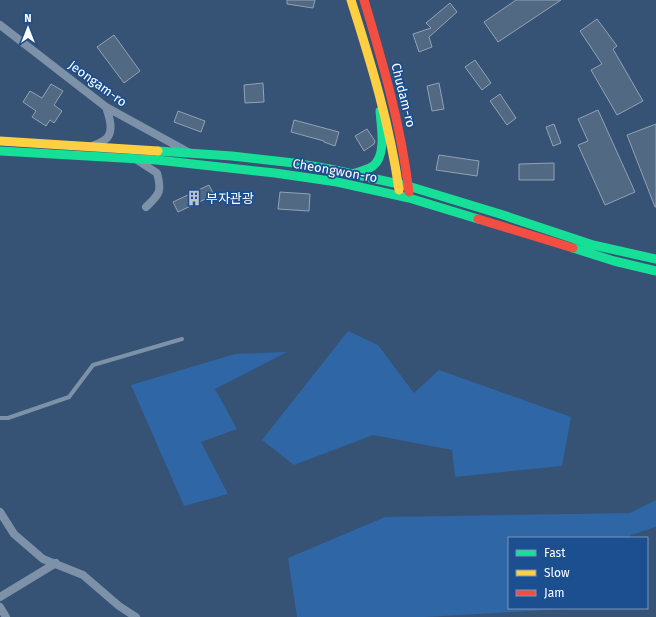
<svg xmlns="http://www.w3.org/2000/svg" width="656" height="617" font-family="'Fira Sans','Noto Sans KR',sans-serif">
	<rect width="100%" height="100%" fill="#365274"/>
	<!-- green -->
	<path fill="#2f66a5" d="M348,331L378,345L414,393L439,370L571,417L562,466L455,477L452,450L373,435L294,465L262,440Z
		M287,352L215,389L237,429L201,442L228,494L184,506L131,385L235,354Z
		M656,500V527L631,535L630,538H509V608H585L426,617H297L288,558L385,517L630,513Z"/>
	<!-- building -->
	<path fill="#526984" stroke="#92a2b6" d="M287,0H315L313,8L287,4Z
		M516,0H561L498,42L484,22Z
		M450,3L457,12L429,37L432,47L419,52L413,34L431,28L426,23Z
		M597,19L617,46L613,49L643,101L617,115L591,70L602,64L580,31Z
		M114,35L140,71L124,83L97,47Z
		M475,60L491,83L482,90L465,67Z
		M263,83L264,102L245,103L244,85Z
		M439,83L444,109L432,111L427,86Z
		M51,84L63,91L54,105L62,111L54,123L50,120L46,126L32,117L36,111L23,102L30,91L42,98Z
		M500,94L516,118L507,125L490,101Z
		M598,110L635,192L605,205L578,145L588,141L578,119Z
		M178,111L205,121L201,132L174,122Z
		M294,120L339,132L335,146L324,142V141L291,132Z
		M554,124L561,143L553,146L546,127Z
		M656,124V207H655L627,135Z
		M367,129L375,141L374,144L364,151L355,136Z
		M439,155L479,161L477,176L436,170Z
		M554,163V180H519V164Z
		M209,185L214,195L178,212L173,202Z
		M280,192L310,194L309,211L278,209Z"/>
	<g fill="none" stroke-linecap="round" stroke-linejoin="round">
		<!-- lane -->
		<path stroke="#7d92a8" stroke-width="4" d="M0,418H8L69,397L93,365L182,339"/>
		<!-- street -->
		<path stroke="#7d92a8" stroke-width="8" d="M0,25L106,107L188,152
			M92,146C97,144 103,142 107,138C114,130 109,116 106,107
			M137,160L157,173C162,191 160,194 146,207
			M0,512L14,534L43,559L83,575L119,606L136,617
			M0,597L56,563
			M0,607L6,617"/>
		<!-- fast -->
		<path stroke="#16e098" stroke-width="9" d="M0,151L157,160L275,173L337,182L409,198L478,219
			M158,151L232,156L294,163L330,169L408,186L500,214L593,245L656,259
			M352,174C359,172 367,170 373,166C387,155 381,126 380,111
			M573,248L614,261L656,271"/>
		<!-- slow -->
		<path stroke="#ffcf43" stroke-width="9" d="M351,0C371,63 390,125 399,190
			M0,141L158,151"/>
		<!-- jam -->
		<path stroke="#f24e42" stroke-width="9" d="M364,0C383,63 401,126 409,192
			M478,219L573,248"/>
	</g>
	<!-- icons -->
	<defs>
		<g id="building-bare" transform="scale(1.2)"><path d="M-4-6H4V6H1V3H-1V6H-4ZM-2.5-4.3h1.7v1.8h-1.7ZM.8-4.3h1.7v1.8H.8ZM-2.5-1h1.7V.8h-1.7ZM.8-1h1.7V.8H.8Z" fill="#b9c2ce" stroke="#1b4f8f" stroke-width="2.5" paint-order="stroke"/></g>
	</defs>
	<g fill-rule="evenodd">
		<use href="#building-bare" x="194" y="198"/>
	</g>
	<g text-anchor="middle" stroke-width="3.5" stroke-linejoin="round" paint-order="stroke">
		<!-- street labels -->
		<g font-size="13" fill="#fff" stroke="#1b4f8f">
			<text transform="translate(98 83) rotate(36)" y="5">Jeongam-ro</text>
			<text transform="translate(404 95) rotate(76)" y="5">Chudam-ro</text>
			<text transform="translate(335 170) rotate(10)" y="5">Cheongwon-ro</text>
		</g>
		<!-- poi labels -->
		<g font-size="13" fill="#fff" stroke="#1b4f8f" text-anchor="start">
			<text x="206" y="203">부자관광</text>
		</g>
	</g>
	<!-- legend -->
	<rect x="508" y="537" width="140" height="72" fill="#1b4f8f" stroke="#7695bc"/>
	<rect x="516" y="550" width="20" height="6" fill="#16e098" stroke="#7695bc"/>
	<text x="544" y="557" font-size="12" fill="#ffffff">Fast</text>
	<rect x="516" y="570" width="20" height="6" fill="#ffcf43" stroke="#7695bc"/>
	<text x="544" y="577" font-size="12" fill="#ffffff">Slow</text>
	<rect x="516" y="590" width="20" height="6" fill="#f24e42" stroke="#7695bc"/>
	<text x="544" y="597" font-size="12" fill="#ffffff">Jam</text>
	<!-- north arrow -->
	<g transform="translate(28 28)" stroke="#1b4f8f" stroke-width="3" paint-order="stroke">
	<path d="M0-3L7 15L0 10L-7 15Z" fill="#ffffff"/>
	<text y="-6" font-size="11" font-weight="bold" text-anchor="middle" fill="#ffffff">N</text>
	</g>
</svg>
